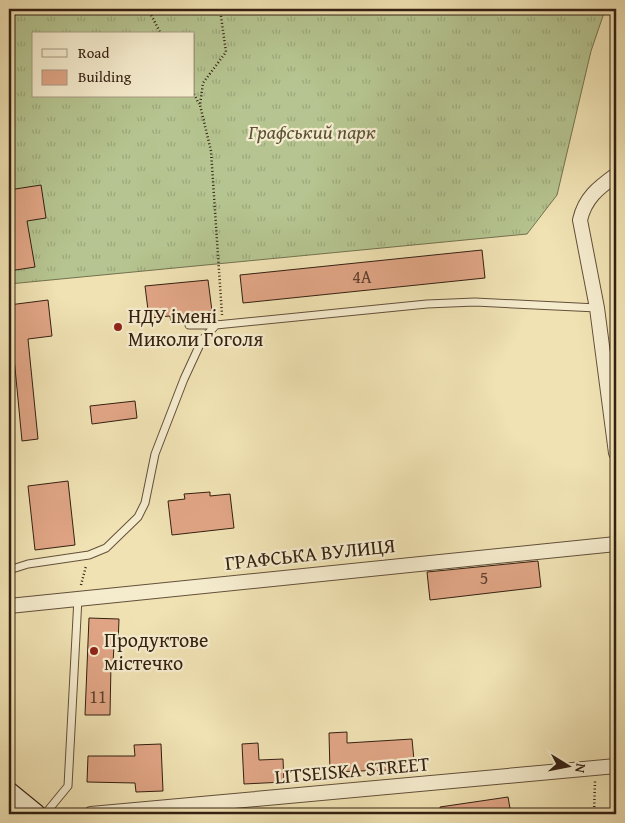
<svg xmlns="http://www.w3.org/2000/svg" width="625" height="823" font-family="'Gentium Book Plus',serif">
	<defs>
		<pattern id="grass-tufts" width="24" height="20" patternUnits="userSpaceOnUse" patternTransform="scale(1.25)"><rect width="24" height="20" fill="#b5c490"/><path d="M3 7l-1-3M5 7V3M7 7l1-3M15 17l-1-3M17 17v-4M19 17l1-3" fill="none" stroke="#9ca87b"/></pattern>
	</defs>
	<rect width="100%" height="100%" fill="#f0e2b3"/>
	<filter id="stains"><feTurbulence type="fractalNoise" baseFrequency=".004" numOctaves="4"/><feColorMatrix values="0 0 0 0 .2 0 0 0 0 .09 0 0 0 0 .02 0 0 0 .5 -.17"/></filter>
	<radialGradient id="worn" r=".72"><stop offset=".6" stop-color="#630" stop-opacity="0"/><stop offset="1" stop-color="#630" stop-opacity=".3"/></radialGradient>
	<!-- grass -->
	<path fill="url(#grass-tufts)" stroke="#747250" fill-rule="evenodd" d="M9,9H604L605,10L591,51L557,195L527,234L9,284ZM34,34H194V96H34Z"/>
	<!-- building -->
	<path fill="#e0a585" stroke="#342011" d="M41,185L46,218L27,221L35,267L9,271V190Z
		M482,250L485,278L243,303L240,275Z
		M208,280L212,311L194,313V320L171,323L170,316L149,318L145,286Z
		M48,300L52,336L28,339L38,439L22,441L9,305Z
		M135,401L137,418L92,424L90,406Z
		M68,481L75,545L35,550L28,486Z
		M210,492V496L230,494L234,528L172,535L168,501L185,499L184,494Z
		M538,561L541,587L430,600L427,572Z
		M89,618L119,619L118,644H114L113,664H111L110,715H85Z
		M347,732V743L412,739L415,771L390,774L389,770L330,772L329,733Z
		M258,743L259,760L283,759L284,782L244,784L242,744Z
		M161,744L163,791L136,792L135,783L87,782L88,756H135L134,745Z
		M508,797L511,814H441L440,807Z"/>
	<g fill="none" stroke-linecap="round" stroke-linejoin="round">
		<!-- lane casing -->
		<g stroke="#63503a" stroke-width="9">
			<path id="lane" d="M189,325H216L427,304L475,302L597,308
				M9,570L28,564L89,555L106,548L138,517L145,503L155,454L184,379L202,340L216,325
				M45,814L68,786L78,598"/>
		</g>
		<!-- street casing -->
		<g stroke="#63503a" stroke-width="16">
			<path id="street" d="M616,175C598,188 585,198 580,220L597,308L616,453
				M9,606L616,544
				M91,814L616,766"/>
		</g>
		<!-- secondary casing -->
		<g stroke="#342011" stroke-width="21">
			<path id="secondary" d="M9,792L36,814"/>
		</g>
		<!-- path -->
		<path stroke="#342011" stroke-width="2.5" stroke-dasharray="1 2.5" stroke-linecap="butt" d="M148,9L161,34
			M220,9L226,52L203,83L200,105L211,151L222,315
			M194,94L199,104
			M81,585L86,566
			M594,814L595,781"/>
		<!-- lane -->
		<use href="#lane" stroke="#f5ecce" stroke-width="7"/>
		<!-- street -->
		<use href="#street" stroke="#f5ecce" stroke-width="14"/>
		<!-- secondary -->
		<use href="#secondary" stroke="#f5ecce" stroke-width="19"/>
	</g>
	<!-- markers -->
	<g fill="#8f2418" stroke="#f5ecce" stroke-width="2">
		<circle cx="118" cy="327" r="5"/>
		<circle cx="94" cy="651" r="5"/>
	</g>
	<g text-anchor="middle" stroke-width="4.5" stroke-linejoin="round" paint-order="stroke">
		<!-- number labels -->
		<g font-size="18" fill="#5f412e">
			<text x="362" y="283">4А</text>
			<text x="484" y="584">5</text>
			<text x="98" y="703">11</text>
		</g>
		<!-- park labels -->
		<g font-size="20" font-style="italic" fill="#5b5137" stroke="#f5ecce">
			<text x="312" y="139">Графський парк</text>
		</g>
		<!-- poi labels -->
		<g font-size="20" fill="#342011" stroke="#f5ecce" text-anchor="start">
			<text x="128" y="323">НДУ імені<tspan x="128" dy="23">Миколи Гоголя</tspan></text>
			<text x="104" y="647">Продуктове<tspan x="104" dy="23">містечко</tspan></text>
		</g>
		<!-- street labels -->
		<g font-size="20" fill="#342011" stroke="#f5ecce">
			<text transform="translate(310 554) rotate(-6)" y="7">ГРАФСЬКА ВУЛИЦЯ</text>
			<text transform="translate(352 770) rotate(-5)" y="7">LITSEISKA STREET</text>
		</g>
	</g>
	<!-- margin -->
	<rect width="625" height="823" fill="none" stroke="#f0e2b3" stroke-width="30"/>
	<rect x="10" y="10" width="605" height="803" fill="none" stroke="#342011" stroke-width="2.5"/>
	<rect x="15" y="15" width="595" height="793" fill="none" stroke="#342011"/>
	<!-- legend -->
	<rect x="32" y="32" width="162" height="65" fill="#f5ecce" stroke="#a89a82"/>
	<rect x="42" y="49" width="25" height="8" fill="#f5ecce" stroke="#a89a82"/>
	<text x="78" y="58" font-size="15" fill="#342011">Road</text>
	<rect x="42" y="70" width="25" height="15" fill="#e0a585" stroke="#a89a82"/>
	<text x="78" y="82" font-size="15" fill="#342011">Building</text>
	<!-- north arrow -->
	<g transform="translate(568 766) rotate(100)" stroke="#f5ecce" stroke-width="4" paint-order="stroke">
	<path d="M0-4L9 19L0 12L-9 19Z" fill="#342011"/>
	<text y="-8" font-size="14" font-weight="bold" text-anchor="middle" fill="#342011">N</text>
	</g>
	<rect width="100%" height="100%" filter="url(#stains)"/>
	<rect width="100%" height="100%" fill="url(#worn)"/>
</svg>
